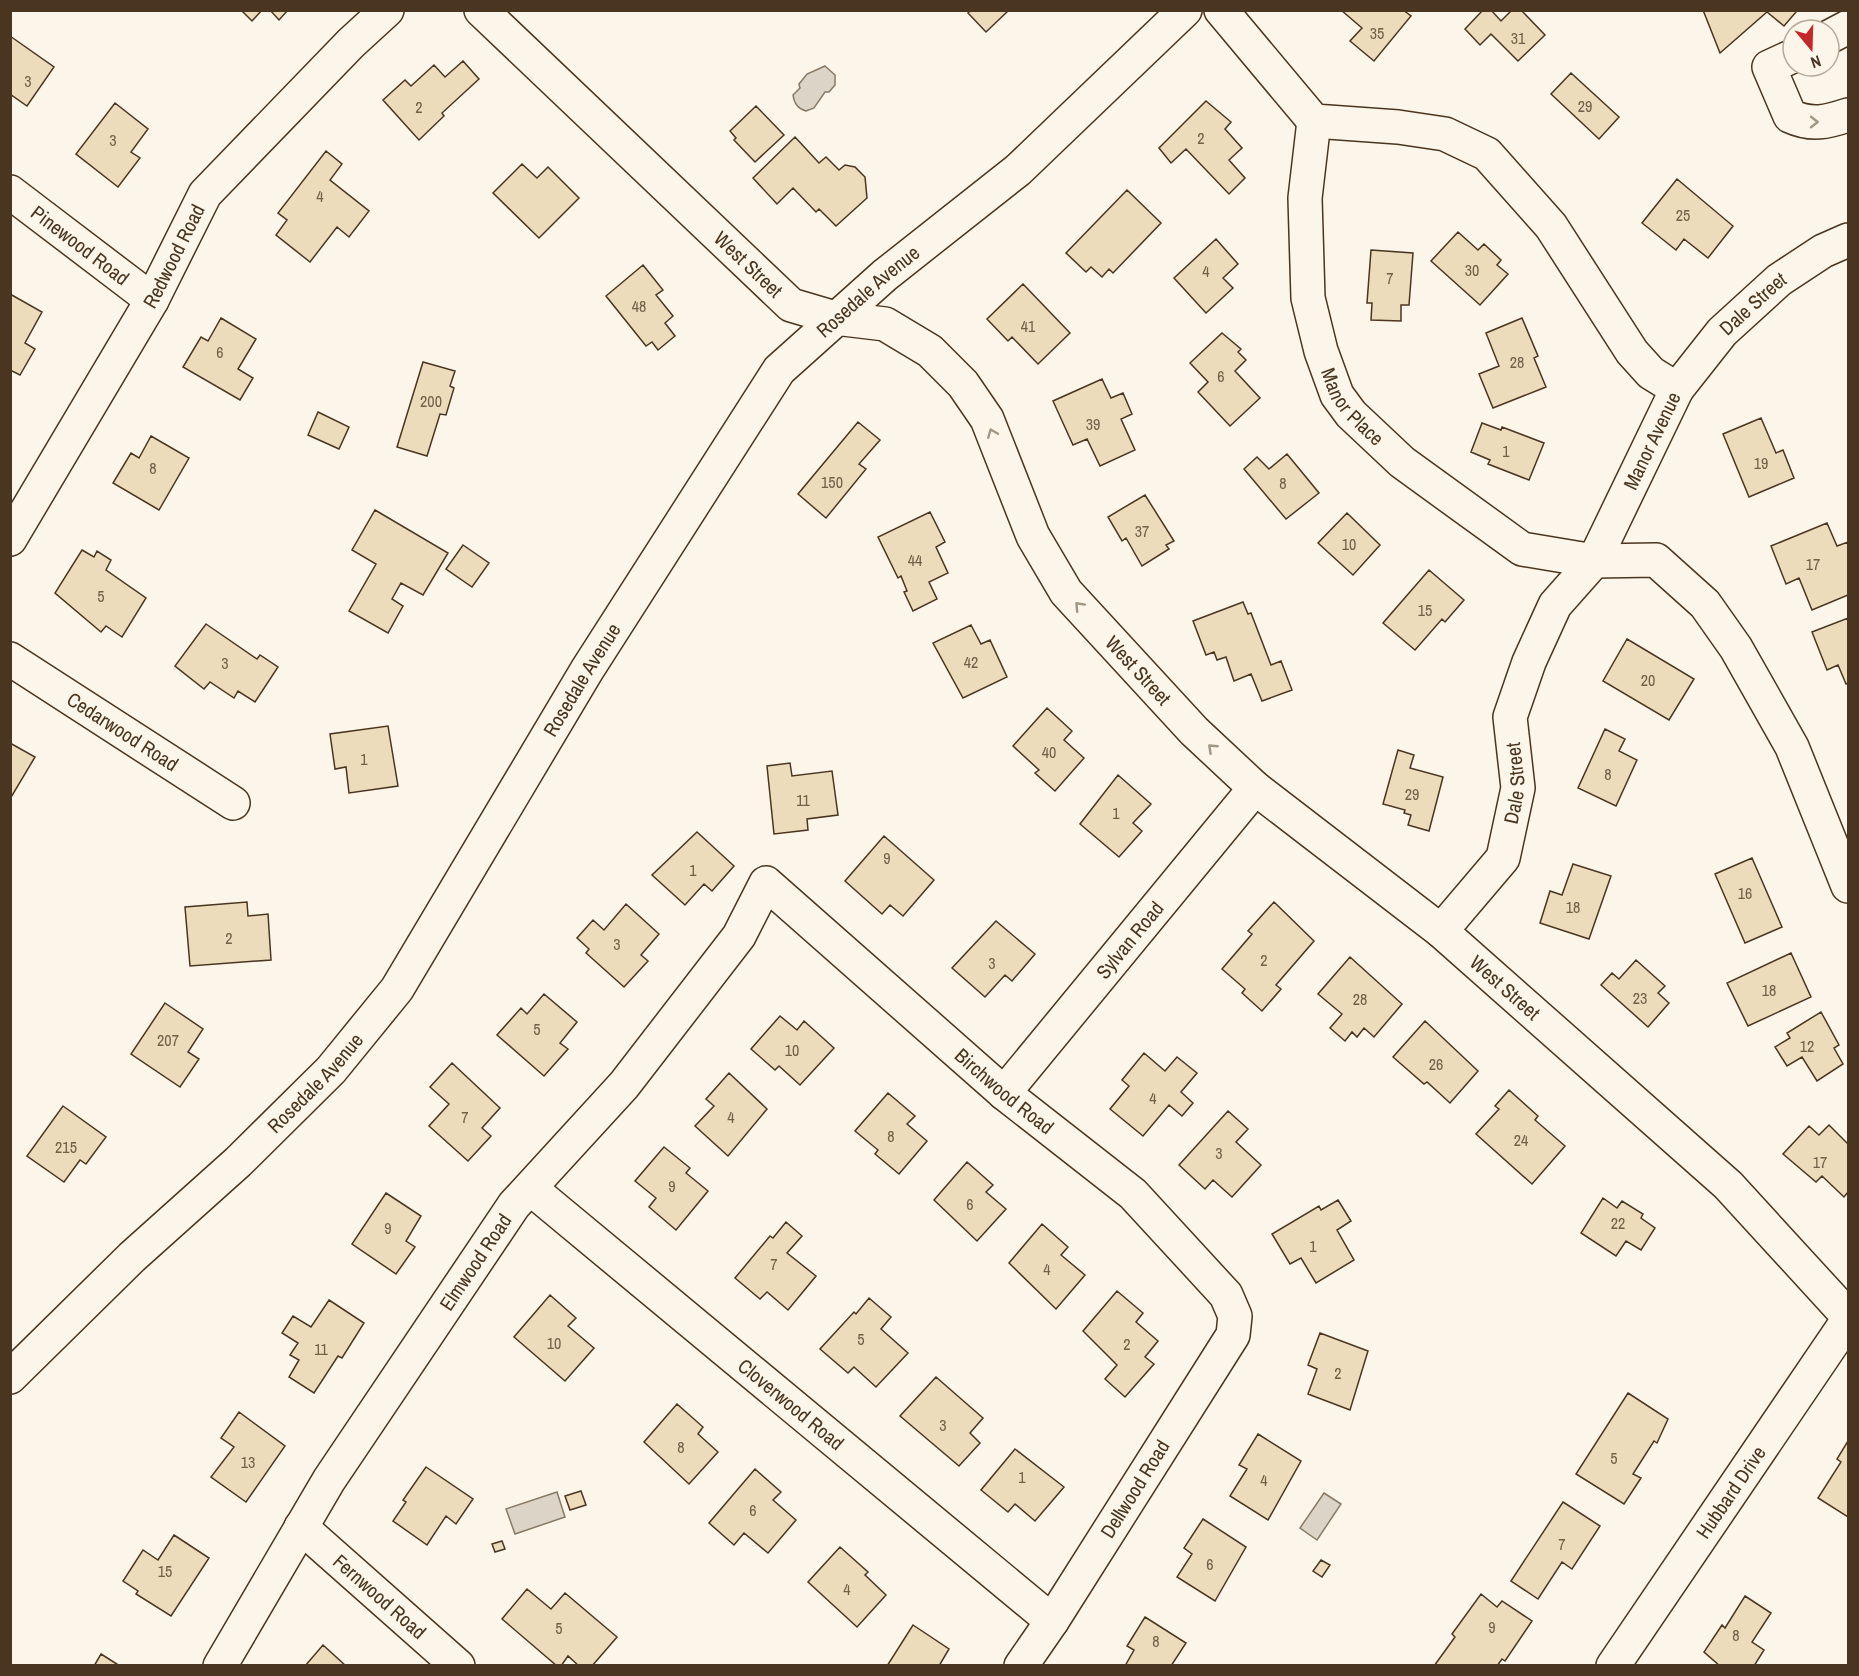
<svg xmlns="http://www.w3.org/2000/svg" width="1859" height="1676" font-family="'Archivo Narrow',sans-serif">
	<rect width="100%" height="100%" fill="#fbf6e9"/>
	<!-- water -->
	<path fill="#dcd4c6" stroke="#887966" stroke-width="1.5" d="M825,66L835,75V85L829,92H825L814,108L806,111C798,109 794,103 793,95L800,88L799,84L807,74Z
		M557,1492L565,1517L515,1534L506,1509Z
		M1324,1493L1341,1504L1317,1540L1300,1528Z"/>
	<!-- building -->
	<path fill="#ecdcbc" stroke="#4a3520" stroke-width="1.5" d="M241,10H262L252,21Z
		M270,10H288L279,20Z
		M971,10H1009L986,32L968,13Z
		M1341,10H1403L1411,16L1374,61L1350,41L1362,28Z
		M1483,10H1491L1501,21L1512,10H1521L1545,35L1518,61L1491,34L1480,45L1465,29Z
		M1703,10H1794L1796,12L1784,26L1767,12L1720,53Z
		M10,36L54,67L27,106L10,94Z
		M463,61L479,79L442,113L444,116L419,140L383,100L405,80L411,86L434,65L445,77Z
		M1571,73L1619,117L1599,139L1551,94Z
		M1206,101L1231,122L1225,129L1242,148L1229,160L1245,178L1229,194L1186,149L1171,163L1159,148Z
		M115,103L148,129L131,152L140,158L118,187L76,154Z
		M756,106L784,135L755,162L734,140L736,138L730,131Z
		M795,137L819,163L826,157L839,170L845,165L855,167L865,177L867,198L836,226L819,209L816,212L793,188L777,204L753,178Z
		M326,151L342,164L330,180L369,211L349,237L337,227L310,262L276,235L287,220L278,213Z
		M522,164L537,178L548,167L579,198L539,238L493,193Z
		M1677,179L1733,226L1708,258L1684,239L1676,250L1642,223Z
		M1127,190L1161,223L1113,273L1109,269L1102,277L1091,267L1086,272L1066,253Z
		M1458,232L1478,250L1484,244L1501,260L1497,265L1508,274L1480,305L1431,261Z
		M1216,239L1238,264L1223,278L1233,288L1206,313L1174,278Z
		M1371,250L1413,253L1409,305H1401V321L1371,320L1372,303H1367Z
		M643,265L663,290L656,295L673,316L665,323L675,336L658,350L652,342L646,346L606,296Z
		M1023,284L1070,333L1038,364L1012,337L1008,341L987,319Z
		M10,294L42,312L25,343L35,349L20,375L10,370Z
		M221,318L256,339L238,369L253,378L240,400L183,367L201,337L208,341Z
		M1522,318L1538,356L1534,358L1546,387L1493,408L1479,374L1499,366L1486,333Z
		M1222,333L1241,349L1238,352L1246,360L1235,371L1260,398L1230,426L1198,392L1208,382L1190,363Z
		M423,362L455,371L450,386L454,388L446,415L440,414L427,456L397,447Z
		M1102,379L1111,398L1123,393L1132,414L1121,419L1135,450L1100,466L1087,439L1073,445L1053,401Z
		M318,412L349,427L339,449L308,435Z
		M1761,418L1776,453L1783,450L1794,478L1749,497L1723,434Z
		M858,422L880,440L859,464L866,469L826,518L798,494Z
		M1482,423L1501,430L1502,427L1544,443L1529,480L1488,464L1490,460L1471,452Z
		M151,436L189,458L159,510L113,483L131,453L139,458Z
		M1287,454L1319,493L1286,519L1244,469L1257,457L1269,469Z
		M1145,495L1174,541L1166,545L1169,549L1142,566L1126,538L1122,541L1108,517Z
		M375,510L448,553L423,595L401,583L392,599L403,606L388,633L349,611L376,564L352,550Z
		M930,512L945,542L936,547L948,573L929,582L937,599L913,611L904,592L907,591L901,576L898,578L878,537Z
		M1347,513L1380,545L1353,575L1318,543Z
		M1827,523L1837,546L1848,542V595L1812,610L1799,578L1786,584L1771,546Z
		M463,545L489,563L472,587L446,569Z
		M82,550L94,557L97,551L111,560L106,570L146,598L122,637L106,626L101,632L55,593Z
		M1429,570L1464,600L1445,622L1442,619L1415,650L1383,623Z
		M1243,602L1248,614L1251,613L1271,665L1281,661L1292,690L1262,701L1251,674L1234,681L1226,657L1217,660L1214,652L1206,655L1193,621Z
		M1848,618V683L1846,684L1838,665L1827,670L1812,632Z
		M206,624L257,659L260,655L278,667L255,702L238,691L234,698L210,682L204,689L175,666Z
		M971,625L981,644L990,640L1007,677L963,698L933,643Z
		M1627,639L1694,679L1669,720L1603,681Z
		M1047,708L1072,731L1064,740L1084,758L1055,791L1035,773L1039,770L1013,746Z
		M388,726L398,786L349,793L346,767L335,769L330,734Z
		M1605,729L1625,739L1619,751L1637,760L1616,806L1578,788Z
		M10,743L35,757L10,799Z
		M1398,750L1414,755L1410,768L1443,777L1429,831L1408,825L1411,815L1404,813L1405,810L1383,804Z
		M790,763L792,776L832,771L838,815L807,819L808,830L774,834L767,766Z
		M1118,775L1151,804L1133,823L1142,831L1119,857L1080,824Z
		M697,832L734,866L712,891L704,884L685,905L652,875Z
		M884,836L934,880L903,916L890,905L882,914L845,881Z
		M1752,858L1782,927L1745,943L1715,874Z
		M1573,864L1611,876L1589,939L1540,923L1550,891L1562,895Z
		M247,902L248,916L268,914L271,960L190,966L185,907Z
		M1274,902L1314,941L1276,985L1281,989L1262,1011L1242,993L1245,989L1222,969L1252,934L1248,931Z
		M626,904L659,934L641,955L648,961L624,987L586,953L589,949L577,938L593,920L604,930Z
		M996,921L1035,954L1012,981L1005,975L985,997L952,968Z
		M1791,953L1811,997L1748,1026L1727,983Z
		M1350,957L1402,1004L1374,1037L1364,1028L1357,1037L1352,1032L1345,1041L1330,1028L1342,1014L1318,994Z
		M1636,960L1665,986L1658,993L1669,1003L1648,1027L1601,985L1612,973L1619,979Z
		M544,994L577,1022L560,1043L568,1049L544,1076L497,1035L521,1008L527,1014Z
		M165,1003L203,1029L188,1052L199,1059L180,1087L131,1054Z
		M1821,1012L1839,1045L1834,1048L1843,1064L1817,1081L1802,1057L1787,1066L1775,1047L1790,1038L1787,1033Z
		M780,1016L797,1030L804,1021L834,1048L800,1085L779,1066L775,1070L751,1049Z
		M1425,1021L1478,1071L1450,1103L1427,1082L1424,1084L1393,1057Z
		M1144,1053L1165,1071L1177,1057L1197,1073L1181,1092L1193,1103L1182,1116L1169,1105L1143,1136L1110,1109L1129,1086L1122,1080Z
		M452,1063L500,1108L482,1128L491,1136L468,1161L429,1126L449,1104L430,1087Z
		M729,1073L767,1109L728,1156L695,1126L714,1106L706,1099Z
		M1509,1090L1538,1116L1535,1120L1565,1146L1532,1184L1476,1134L1499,1109L1495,1106Z
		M888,1093L915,1116L907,1124L927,1141L899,1174L875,1154L878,1150L855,1131Z
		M63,1106L106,1137L86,1164L80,1160L64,1182L27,1156Z
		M1228,1111L1248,1129L1236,1142L1261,1165L1232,1197L1213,1180L1205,1189L1179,1165Z
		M1829,1125L1848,1144V1192L1844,1197L1822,1176L1816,1182L1783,1154L1809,1126L1819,1135Z
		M664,1147L690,1168L686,1173L708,1191L676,1230L649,1207L656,1198L635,1181Z
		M967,1162L993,1185L986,1192L1006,1209L977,1241L934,1200Z
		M386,1193L421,1216L406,1241L415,1247L396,1274L352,1244Z
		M1603,1198L1617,1208L1622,1201L1643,1214L1641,1218L1655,1228L1641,1250L1626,1241L1616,1256L1581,1233Z
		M1338,1200L1351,1221L1337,1230L1354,1260L1316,1283L1301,1258L1290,1264L1272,1234L1319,1206L1321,1210Z
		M786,1222L802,1236L787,1253L816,1276L788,1310L767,1292L760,1299L735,1278L770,1236L773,1238Z
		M1042,1224L1068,1247L1061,1255L1085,1275L1056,1309L1009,1263Z
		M1117,1291L1143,1313L1136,1322L1158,1341L1145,1357L1154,1364L1125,1397L1105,1379L1117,1365L1083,1331Z
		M550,1295L576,1318L568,1326L594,1348L565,1381L514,1337Z
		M869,1298L891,1317L881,1329L908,1353L876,1387L854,1367L848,1373L820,1349L854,1312L856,1314Z
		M329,1300L364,1323L342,1358L338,1356L314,1393L289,1377L299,1360L290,1355L298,1343L282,1333L293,1316L311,1327Z
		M1320,1333L1368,1351L1350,1410L1308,1394L1317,1369L1308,1365Z
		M936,1377L983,1418L970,1433L980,1443L959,1466L900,1416Z
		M1628,1393L1668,1419L1657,1443L1654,1441L1633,1474L1641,1478L1624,1504L1576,1474Z
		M677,1404L703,1427L698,1434L718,1452L689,1484L644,1442Z
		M239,1412L285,1446L246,1502L211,1477L234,1447L221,1438Z
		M1258,1434L1301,1461L1268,1520L1230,1496L1247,1469L1239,1465Z
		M1848,1441V1517L1818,1498L1841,1462L1837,1459Z
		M1015,1449L1064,1487L1035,1521L1015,1504L1008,1512L981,1490Z
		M426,1467L473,1499L456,1524L446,1516L427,1545L393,1521L406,1502L403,1500Z
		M755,1469L781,1492L773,1500L796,1520L768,1553L744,1533L734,1545L709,1523Z
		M581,1491L586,1505L570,1510L565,1496Z
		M1563,1502L1600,1526L1572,1569L1562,1562L1538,1599L1511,1581Z
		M1203,1519L1246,1547L1215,1601L1177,1577L1192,1554L1184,1548Z
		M174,1535L209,1558L171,1616L136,1594L138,1591L123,1581L143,1550L158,1560Z
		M502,1541L505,1549L495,1552L492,1544Z
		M840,1547L868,1572L865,1575L886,1595L857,1627L808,1582Z
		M1321,1560L1330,1565L1322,1577L1313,1571Z
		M527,1589L551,1609L565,1593L617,1637L592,1666H579L568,1656L561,1666H557L502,1619Z
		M1481,1594L1497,1607L1502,1601L1532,1621L1505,1661L1502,1659L1497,1666H1434L1455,1637L1452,1634Z
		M1745,1596L1771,1613L1752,1642L1764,1650L1754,1666H1720L1704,1652L1722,1625L1725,1628Z
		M1145,1617L1186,1643L1171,1666H1125L1134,1650L1127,1646Z
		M913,1625L949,1649L939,1666H887Z
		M323,1645L346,1666H305Z
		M101,1654L120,1666H94Z"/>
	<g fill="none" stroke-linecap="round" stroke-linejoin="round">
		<!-- minor casing -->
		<g stroke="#4a3520" stroke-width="36">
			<g id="minor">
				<path id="s1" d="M481,10L791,305L835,318L885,324L930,351L963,384L987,419L1033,536L1066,592L1194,731L1255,788L1441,931L1728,1185L1848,1316"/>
				<path d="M1221,10L1314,121L1398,127L1445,134L1487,154L1551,226L1632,352L1651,373L1677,389"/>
				<path d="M1829,37L1848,27"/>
				<path d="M1793,56L1769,67L1790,116C1812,126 1827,122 1848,115"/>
				<path id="s2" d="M1314,121L1305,198L1308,298L1321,351L1337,395L1351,414L1402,462L1522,549L1594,561L1656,560L1705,604L1736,648L1792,747L1848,886"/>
				<path id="s3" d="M10,192L152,300"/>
				<path id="s4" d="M10,539L152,300L205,194L351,43L387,10"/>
				<path id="s5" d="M10,659L233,803"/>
				<path id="s6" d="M1441,931L1503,858L1518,788L1510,717L1529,662L1555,605L1594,561L1677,389L1722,332L1779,280L1823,251L1848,240"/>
				<path id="s7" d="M1004,1093L1255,788"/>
				<path id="s8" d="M530,1188L1052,1621"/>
				<path id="s9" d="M10,1377L132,1257L238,1162L331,1070L397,989L587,670L779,370L885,275L1018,170L1185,10"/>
				<path id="s10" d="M301,1527L458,1666"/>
				<path id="s11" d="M220,1666L329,1480L514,1205L624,1085L739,936L766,883L1004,1093L1133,1194L1226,1295L1235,1316L1233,1335L1052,1621L1021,1666"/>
				<path id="s12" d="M1613,1666L1848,1320"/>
			</g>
		</g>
		<!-- minor -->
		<use href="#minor" stroke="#fbf6e9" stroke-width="33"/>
	</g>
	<!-- one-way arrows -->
	<defs><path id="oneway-chevron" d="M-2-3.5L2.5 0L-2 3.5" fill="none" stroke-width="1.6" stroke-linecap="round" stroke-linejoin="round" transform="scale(1.5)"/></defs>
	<g stroke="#a29684">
		<use href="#oneway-chevron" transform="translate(1814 122)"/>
		<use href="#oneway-chevron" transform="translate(992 433) rotate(-112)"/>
		<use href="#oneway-chevron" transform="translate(1079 606) rotate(-133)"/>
		<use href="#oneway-chevron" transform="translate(1212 748) rotate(-137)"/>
	</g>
	<g text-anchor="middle" stroke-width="4.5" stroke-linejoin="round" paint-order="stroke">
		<!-- number labels -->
		<g font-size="16" fill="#725f47">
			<text x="1377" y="39">35</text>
			<text x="1518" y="44">31</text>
			<text x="28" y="87">3</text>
			<text x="1585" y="112">29</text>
			<text x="419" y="113">2</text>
			<text x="1201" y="144">2</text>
			<text x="113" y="146">3</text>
			<text x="320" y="202">4</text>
			<text x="1683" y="221">25</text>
			<text x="1472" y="276">30</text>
			<text x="1206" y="277">4</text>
			<text x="1390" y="284">7</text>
			<text x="639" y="312">48</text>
			<text x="1028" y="332">41</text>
			<text x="220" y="358">6</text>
			<text x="1517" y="368">28</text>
			<text x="1221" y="382">6</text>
			<text x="431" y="407">200</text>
			<text x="1093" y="430">39</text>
			<text x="1506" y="457">1</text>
			<text x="1761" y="469">19</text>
			<text x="153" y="474">8</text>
			<text x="832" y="488">150</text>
			<text x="1283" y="489">8</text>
			<text x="1142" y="537">37</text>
			<text x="1349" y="550">10</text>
			<text x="915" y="566">44</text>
			<text x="1813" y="570">17</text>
			<text x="101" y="602">5</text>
			<text x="1425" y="616">15</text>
			<text x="971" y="668">42</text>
			<text x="225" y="669">3</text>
			<text x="1648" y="686">20</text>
			<text x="1049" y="758">40</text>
			<text x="364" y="765">1</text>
			<text x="1608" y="780">8</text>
			<text x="1412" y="800">29</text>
			<text x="803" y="806">11</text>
			<text x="1116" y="819">1</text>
			<text x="887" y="864">9</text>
			<text x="693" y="876">1</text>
			<text x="1745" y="899">16</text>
			<text x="1573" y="913">18</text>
			<text x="229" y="944">2</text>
			<text x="617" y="950">3</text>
			<text x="1264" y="966">2</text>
			<text x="992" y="969">3</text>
			<text x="1769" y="996">18</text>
			<text x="1640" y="1004">23</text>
			<text x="1360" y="1005">28</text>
			<text x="537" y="1035">5</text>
			<text x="168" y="1046">207</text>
			<text x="1807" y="1052">12</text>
			<text x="792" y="1056">10</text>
			<text x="1436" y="1070">26</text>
			<text x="1153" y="1104">4</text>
			<text x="465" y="1123">7</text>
			<text x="731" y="1123">4</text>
			<text x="891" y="1142">8</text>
			<text x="1521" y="1146">24</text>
			<text x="66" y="1153">215</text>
			<text x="1219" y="1159">3</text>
			<text x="1820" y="1168">17</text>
			<text x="672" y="1192">9</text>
			<text x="970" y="1210">6</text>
			<text x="1618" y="1229">22</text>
			<text x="388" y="1234">9</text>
			<text x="1313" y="1252">1</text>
			<text x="774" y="1270">7</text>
			<text x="1047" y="1275">4</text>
			<text x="861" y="1345">5</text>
			<text x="554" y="1349">10</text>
			<text x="1127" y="1350">2</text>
			<text x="321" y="1355">11</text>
			<text x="1338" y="1379">2</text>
			<text x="943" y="1431">3</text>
			<text x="681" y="1453">8</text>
			<text x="1614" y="1464">5</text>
			<text x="248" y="1468">13</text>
			<text x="1022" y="1483">1</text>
			<text x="1264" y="1486">4</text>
			<text x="753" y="1516">6</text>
			<text x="1562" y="1550">7</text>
			<text x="1210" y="1570">6</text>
			<text x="165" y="1577">15</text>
			<text x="847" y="1595">4</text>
			<text x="1492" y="1633">9</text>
			<text x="559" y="1634">5</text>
			<text x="1736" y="1641">8</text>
			<text x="1156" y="1647">8</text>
		</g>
		<!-- street labels -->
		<g font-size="20" fill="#4a3520" stroke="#fbf6e9">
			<text dy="7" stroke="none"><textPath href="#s3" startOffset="88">Pinewood Road</textPath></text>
			<text dy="7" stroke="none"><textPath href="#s4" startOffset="327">Redwood Road</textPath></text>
			<text dy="7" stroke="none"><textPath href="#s1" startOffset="369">West Street</textPath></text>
			<text dy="7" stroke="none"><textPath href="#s9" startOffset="1395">Rosedale Avenue</textPath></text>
			<text dy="7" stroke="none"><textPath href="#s6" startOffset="724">Dale Street</textPath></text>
			<text dy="7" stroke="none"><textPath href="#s2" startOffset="297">Manor Place</textPath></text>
			<text dy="7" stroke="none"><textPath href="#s6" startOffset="552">Manor Avenue</textPath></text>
			<text dy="7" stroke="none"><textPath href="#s1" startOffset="963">West Street</textPath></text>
			<text dy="7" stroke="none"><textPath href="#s9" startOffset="909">Rosedale Avenue</textPath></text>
			<text dy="7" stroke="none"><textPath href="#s5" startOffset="134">Cedarwood Road</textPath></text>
			<text dy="7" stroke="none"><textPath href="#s6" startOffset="172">Dale Street</textPath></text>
			<text dy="7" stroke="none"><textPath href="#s7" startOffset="198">Sylvan Road</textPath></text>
			<text dy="7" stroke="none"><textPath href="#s1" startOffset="1449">West Street</textPath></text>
			<text dy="7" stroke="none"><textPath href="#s9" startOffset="424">Rosedale Avenue</textPath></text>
			<text dy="7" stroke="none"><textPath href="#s11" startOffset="1274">Birchwood Road</textPath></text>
			<text dy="7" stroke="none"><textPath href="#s11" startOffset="478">Elmwood Road</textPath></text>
			<text dy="7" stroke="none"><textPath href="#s8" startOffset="339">Cloverwood Road</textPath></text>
			<text transform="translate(1135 1489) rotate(-58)" y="7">Dellwood Road</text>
			<text dy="7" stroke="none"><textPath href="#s12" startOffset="210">Hubbard Drive</textPath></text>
			<text dy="7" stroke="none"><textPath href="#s10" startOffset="105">Fernwood Road</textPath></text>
		</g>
	</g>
	<!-- border -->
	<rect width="1859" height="1676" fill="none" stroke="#4a3520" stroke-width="24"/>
	<!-- north arrow -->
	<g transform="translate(1811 48) rotate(161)"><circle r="28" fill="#fbf6e9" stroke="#b4a999" stroke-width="1.5"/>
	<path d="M0-4.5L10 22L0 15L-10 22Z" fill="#c62828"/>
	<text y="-9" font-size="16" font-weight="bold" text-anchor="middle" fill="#4a3520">N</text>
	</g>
</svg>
